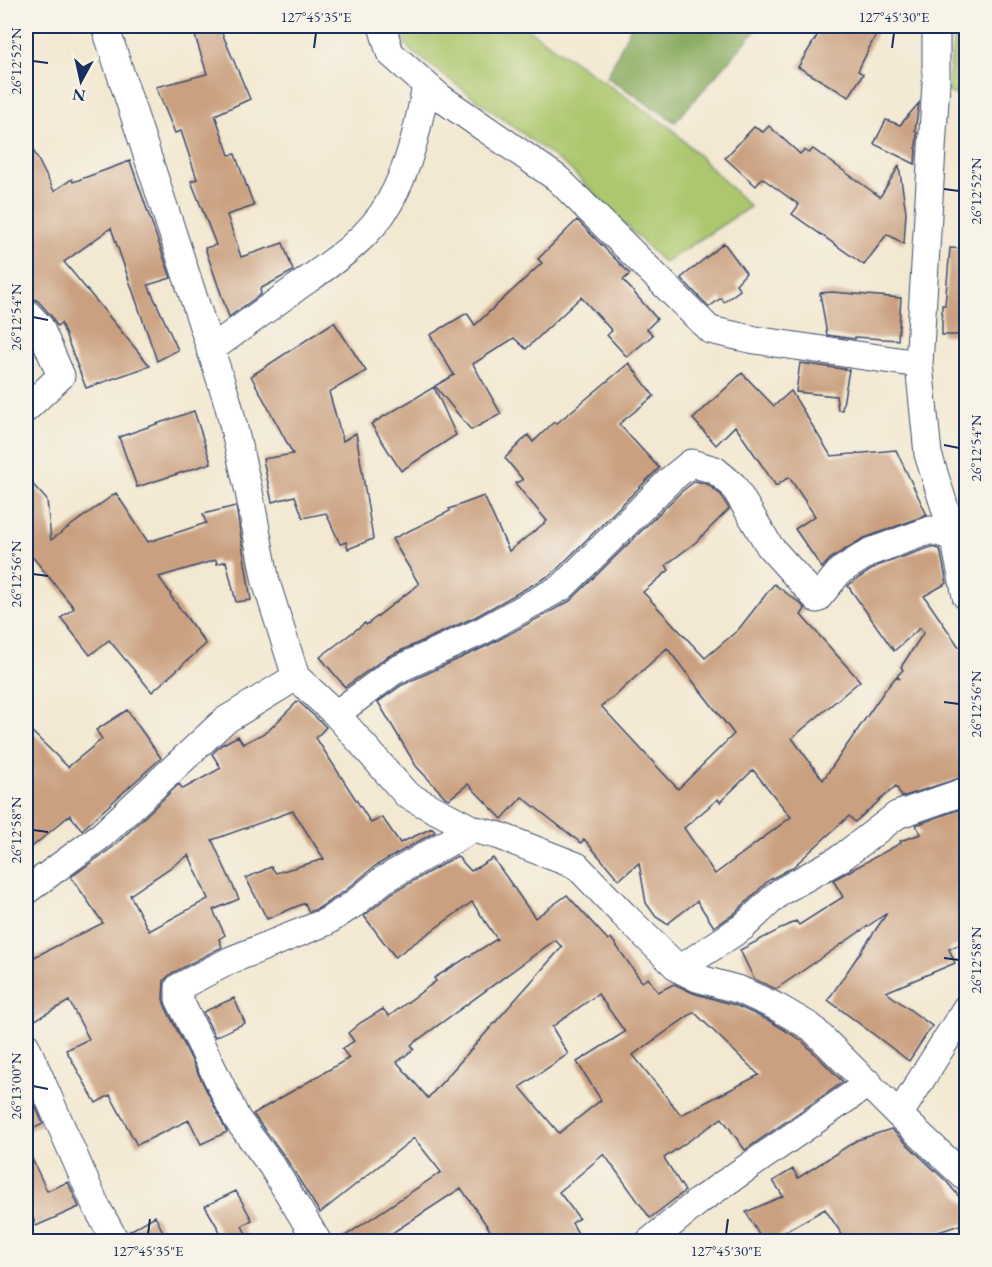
<svg xmlns="http://www.w3.org/2000/svg" width="992" height="1267" font-family="'EB Garamond',serif">
	<rect width="100%" height="100%" fill="#f7f3e8"/>
	<filter id="ink" filterUnits="userSpaceOnUse"><feTurbulence type="fractalNoise" baseFrequency=".0167" numOctaves="2"/><feDisplacementMap in="SourceGraphic" scale="12" xChannelSelector="R" yChannelSelector="G"/><feConvolveMatrix kernelMatrix="1 2 1 2 8 2 1 2 1" color-interpolation-filters="sRGB"/></filter>
	<filter id="wash" filterUnits="userSpaceOnUse"><feTurbulence type="fractalNoise" baseFrequency=".008" numOctaves="4" result="noise"/><feDisplacementMap in="SourceGraphic" scale="24" xChannelSelector="R" yChannelSelector="G"/><feGaussianBlur stdDeviation="1.35" result="paint"/><feColorMatrix in="noise" values="0 0 0 0 0 0 0 0 0 0 0 0 0 0 0 0 0 1.4 0 .05"/><feComposite in="paint" operator="in"/></filter>
	<g filter="url(#wash)">
		<rect width="100%" height="100%" fill="#f3e8d1"/>
		<!-- green -->
		<path fill="#acc76d" stroke="#647b66" stroke-width="1.5" d="M395,26H523L672,129L750,207L664,263L569,168L410,50Z
			M954,33L966,36V98L947,92Z"/>
		<!-- forest -->
		<path fill="#89ac60" stroke="#526e5f" stroke-width="1.5" d="M631,26H750L756,30L675,122L607,77Z"/>
		<g id="blocks">
			<!-- building -->
			<path fill="#caa080" fill-rule="evenodd" d="M192,26H219L250,99L215,115L229,155L235,154L254,206L227,215L241,257L283,243L293,271L260,289L261,294L229,317L205,248L216,245L191,181L197,179L181,131L175,133L156,87L207,74Z
				M823,26H880L858,71L863,74L849,97L798,67Z
				M919,103L915,131L917,133L915,164L874,144L886,120L900,125Z
				M769,126L800,154L804,150L809,153L813,149L880,197L899,166L906,212L904,244L887,234L864,265L792,214L799,205L762,178L756,186L725,158L754,127L763,132Z
				M26,136L54,191L72,179L73,182L130,161L171,278L148,285L178,350L157,361L111,228L64,262L150,366L86,388L61,323L57,326L52,317L38,301L31,297H26V203L33,198L26,185Z
				M577,220L630,274L623,280L657,319L647,329L653,335L627,357L607,335L612,331L581,297L526,349L514,338L473,364L501,414L471,430L435,386L454,375L430,335L467,313L475,325L542,263L538,259Z
				M724,243L746,273L736,284L740,290L724,302L721,298L709,307L681,278Z
				M950,248L966,249V335H942V305H945Z
				M832,292L901,298L898,340L855,337V339L827,335L820,293Z
				M334,322L366,371L329,392L343,441L356,433L373,539L348,549L346,542L340,544L326,513L303,518L295,496L272,502L263,459L293,454L251,376Z
				M629,363L654,396L619,424L659,468L552,574L475,617L387,657L345,687L320,657L365,623L366,625L419,584L392,539L450,511L449,509L484,496L509,551L547,521L515,483L523,480L505,458L528,435L533,442L554,422L556,424Z
				M800,363L849,370L842,410H838L836,396L796,392Z
				M742,373L774,406L791,391L831,456L896,450L927,515L862,539L831,558L822,568L795,529L815,516L789,477L776,486L735,426L716,445L693,419Z
				M434,387L456,435L401,471L371,424Z
				M194,411L211,463L137,487L119,437Z
				M26,477L47,500L51,540L116,493L148,542L206,523L203,514L236,506L251,600L236,602L226,561L217,564L216,560L159,577L171,594L170,595L206,644L152,692L109,640L90,655L61,618L74,608L26,549Z
				M695,481L707,484L721,495L729,509L696,542L666,565L669,570L643,592L705,658L738,630L774,584L801,604L805,609L801,615L860,681L792,738L823,780L885,690L896,677L900,679L897,676L903,670L901,667L924,632L920,628L894,651L848,586L851,583L877,566L931,547L940,549L947,583L924,596L966,657V776L902,797L896,786L855,822L849,816L793,867L769,880L733,915L714,927L697,901L667,924L656,917L646,903L639,863L619,880L584,839L581,843L522,797L502,819L468,784L449,799L445,797L416,766L378,702L402,685L489,645L570,601L681,492ZM667,648L734,734L678,789L601,706L613,698ZM753,770L791,817L715,874L684,828L718,799L720,802Z
				M298,701L326,727L316,738L371,823L382,817L400,843L432,828L435,832L375,866L345,891L319,908L309,912L305,903L267,919L246,878L271,867L276,873L324,859L293,811L212,840L239,899L213,910L225,935L219,939L222,947L172,973L164,980L163,999L165,1006L227,1132L201,1144L189,1120L137,1145L110,1095L96,1103L66,1050L89,1039L69,1001L26,1025V961L103,923L71,877L113,847L179,784L183,789L221,768L212,754L221,745L238,736L243,744L268,731ZM189,855L208,899L149,931L130,895Z
				M127,710L161,758L82,830L70,815L26,852V726L68,767L102,739L96,730Z
				M966,807V942L949,949L955,963L886,992L932,1026L909,1061L828,1000L887,913L776,989L754,979L740,950L796,921L799,925L843,897L833,880L901,843L900,841L921,834L916,825Z
				M457,856L471,871L493,858L535,918L567,895L608,940L611,938L642,982L648,978L658,992L674,984L693,993L735,1005L770,1021L801,1040L843,1082L745,1150L722,1118L664,1158L685,1191L650,1218L604,1154L559,1192L579,1218L572,1223L583,1242H498L461,1188L392,1233L397,1242H336L441,1172L414,1138L320,1213L285,1157L253,1114L349,1058L342,1049L354,1041L348,1033L360,1023L383,1009L389,1016L436,981L434,978L497,939L472,902L395,957L364,916L392,893ZM555,940L562,947L428,1098L397,1062L414,1049L411,1045ZM598,994L625,1032L577,1062L601,1100L559,1133L520,1087L568,1054L552,1027ZM694,1012L759,1075L681,1115L633,1055Z
				M234,998L245,1023L215,1037L203,1012Z
				M26,1084L43,1124L26,1132Z
				M891,1129L947,1182L966,1205V1223L923,1237L925,1242H847L825,1209L767,1242H763L746,1212L783,1196L773,1181L793,1169L798,1178L857,1140Z
				M26,1146L47,1191L68,1182L79,1207L36,1226L26,1198Z
				M236,1191L252,1220L242,1226L250,1242H226L205,1206Z
				M155,1216L168,1242H132L128,1232Z"/>
		</g>
	</g>
	<g filter="url(#ink)">
		<use href="#blocks" fill-opacity="0" stroke="#3b4b6f" stroke-width="1.5"/>
		<g fill="none" stroke-linecap="round" stroke-linejoin="round">
			<!-- street casing -->
			<g stroke="#3b4b6f" stroke-width="29">
				<path id="street" d="M105,26L228,403L249,492L266,582L296,677L336,714L407,795L472,829L500,836L577,866L623,914L679,969L697,978L740,990L777,1007L811,1027L899,1115L966,1178
					M382,26L390,53L441,98L557,178L710,330L755,340L919,364
					M936,26V83L919,364L928,454L954,537L966,596
					M26,312L40,327L61,376L26,409
					M210,350C239,329 267,309 296,288C330,264 368,240 389,203C410,166 418,127 426,86
					M336,714L394,671L482,631L562,587L670,480L691,463L715,470L733,485L770,547L817,599L840,571L870,552L931,530L954,537L966,536
					M26,891L102,835L224,721L296,677
					M679,969L743,927L780,892L841,858L897,815L966,791
					M26,1046L96,1206L116,1242
					M899,1115L966,1008
					M318,1242L272,1166L237,1119L179,999V987L231,960L326,922L354,904L383,880L472,829
					M649,1242L699,1201L869,1083"/>
			</g>
			<!-- street -->
			<use href="#street" stroke="#fff" stroke-width="27"/>
		</g>
	</g>
	<!-- ticks -->
	<path fill="none" stroke="#1b2f5e" stroke-width="2" d="M314,48L316,33M892,48L894,33M33,61L48,63M944,189L959,191M33,317L48,320M944,445L959,448M33,574L48,576M944,702L959,704M33,830L48,832M944,958L959,960M33,1086L48,1089M148,1234L150,1219M726,1234L728,1219"/>
	<!-- margin -->
	<rect width="992" height="1267" fill="none" stroke="#f7f3e8" stroke-width="66"/>
	<!-- north arrow -->
	<g transform="translate(81 81) rotate(188)" stroke="#f7f3e8" stroke-width="4.5" paint-order="stroke">
	<path d="M0-4.5L10 22L0 15L-10 22Z" fill="#1b2f5e"/>
	<text y="-9" font-size="16" font-weight="bold" text-anchor="middle" fill="#1b2f5e">N</text>
	</g>
	<rect x="33" y="33" width="926" height="1201" fill="none" stroke="#1b2f5e" stroke-width="2"/>
	<g font-size="15" text-anchor="middle" fill="#1b2f5e">
		<text x="316" y="22">127°45'35"E</text>
		<text x="894" y="22">127°45'30"E</text>
		<text transform="translate(16 61) rotate(-90)" y="5">26°12'52"N</text>
		<text transform="translate(976 191) rotate(-90)" y="5">26°12'52"N</text>
		<text transform="translate(16 317) rotate(-90)" y="5">26°12'54"N</text>
		<text transform="translate(976 448) rotate(-90)" y="5">26°12'54"N</text>
		<text transform="translate(16 574) rotate(-90)" y="5">26°12'56"N</text>
		<text transform="translate(976 704) rotate(-90)" y="5">26°12'56"N</text>
		<text transform="translate(16 830) rotate(-90)" y="5">26°12'58"N</text>
		<text transform="translate(976 960) rotate(-90)" y="5">26°12'58"N</text>
		<text transform="translate(16 1086) rotate(-90)" y="5">26°13'00"N</text>
		<text x="148" y="1256">127°45'35"E</text>
		<text x="726" y="1256">127°45'30"E</text>
	</g>
</svg>
